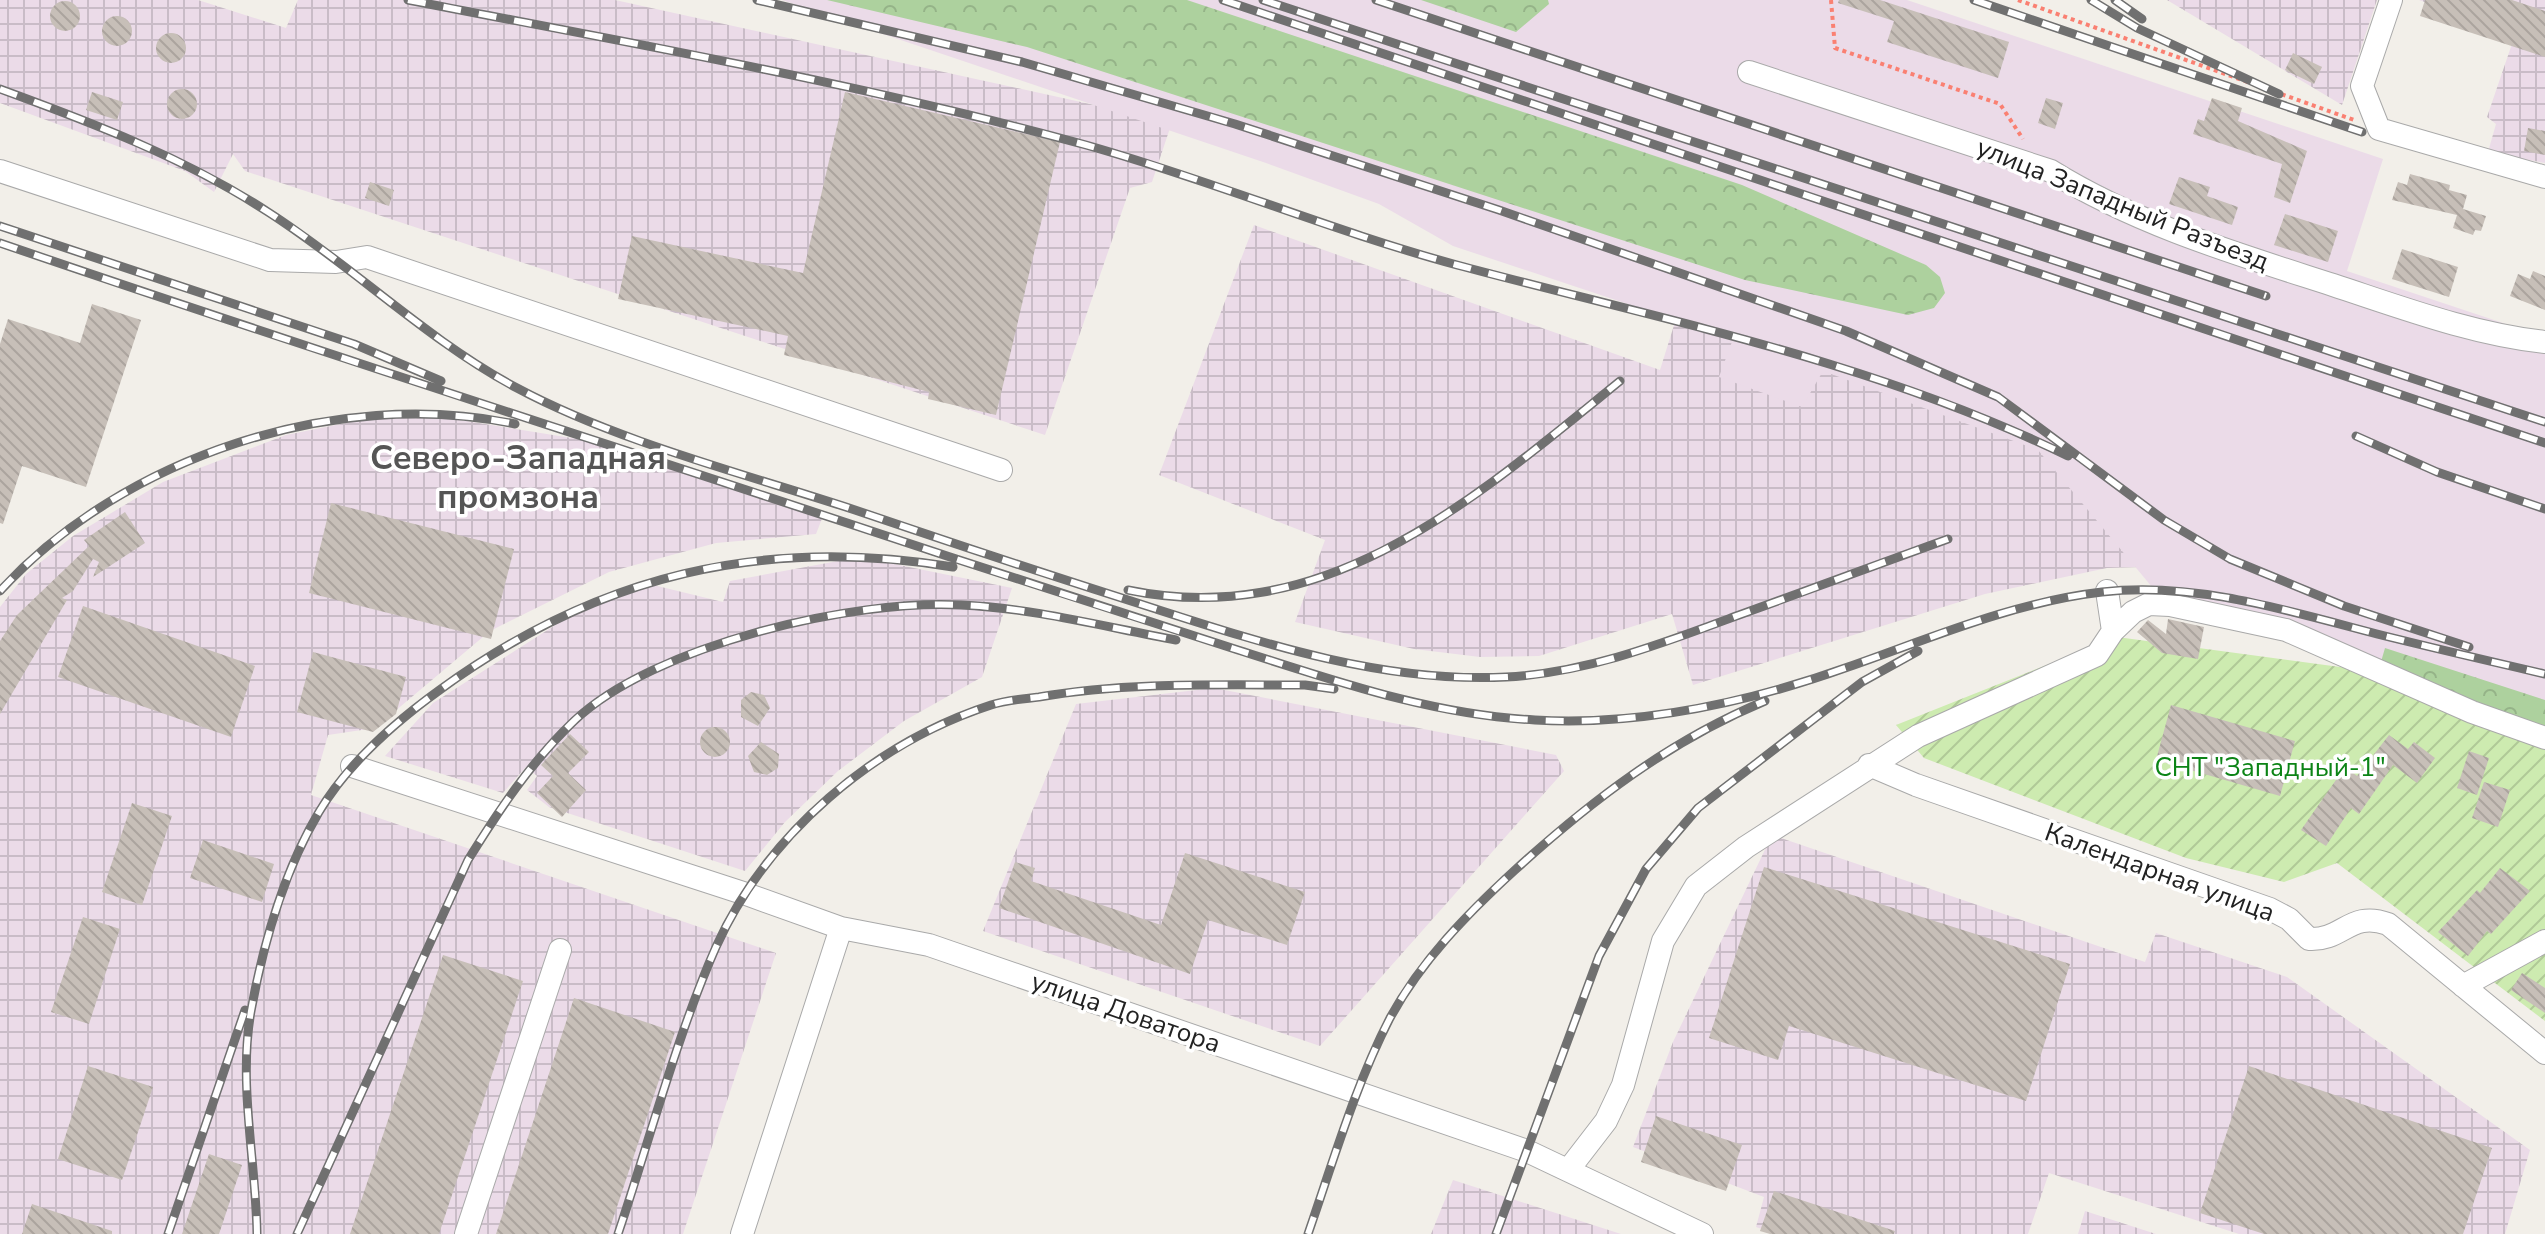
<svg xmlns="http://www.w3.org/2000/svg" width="2545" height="1234" font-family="'Nunito Sans',sans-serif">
	<defs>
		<pattern id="industrial-grid" width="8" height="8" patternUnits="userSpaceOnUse" patternTransform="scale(2)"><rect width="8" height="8" fill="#ebdbe8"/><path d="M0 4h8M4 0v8" fill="none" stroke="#c9bcc7"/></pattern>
		<pattern id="forest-crowns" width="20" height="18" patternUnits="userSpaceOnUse" patternTransform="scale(2)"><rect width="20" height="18" fill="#add19e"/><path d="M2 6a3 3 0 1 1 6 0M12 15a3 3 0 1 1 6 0" fill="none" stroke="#95b388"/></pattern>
		<pattern id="garden-furrows" width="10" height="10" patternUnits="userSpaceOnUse" patternTransform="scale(2)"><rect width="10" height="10" fill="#cdebb0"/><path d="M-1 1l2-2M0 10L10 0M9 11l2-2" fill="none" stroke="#b0c997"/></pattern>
		<pattern id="building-back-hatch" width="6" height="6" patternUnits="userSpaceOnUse" patternTransform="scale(2)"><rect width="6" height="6" fill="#c7bfb8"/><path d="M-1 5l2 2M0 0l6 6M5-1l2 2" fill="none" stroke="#aba49e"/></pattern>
	</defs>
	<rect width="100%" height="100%" fill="#f2efe9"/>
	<!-- industrial -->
	<path fill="url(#industrial-grid)" d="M0,0H198L286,28L298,0H615L1172,122L1152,182L1130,188L1045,435L245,171L233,154L214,192L185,171L0,103Z
		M2167,0H2377L2342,105Z
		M2419,0H2545V163L2488,152L2496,124L2487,117L2515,35Z
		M1254,225L1660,370L1675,322L1758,340L2052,452L2142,567L2107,568L1985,594L1693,685L1672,614L1539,656L1480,657L1414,649L1295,622L1325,540L1159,475Z
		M405,411L584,440L823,516L816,534L716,543L609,572L490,631L375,728L328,735L311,795L776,953L683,1234H0V607L26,574L73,536L163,482L286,435Z
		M860,557L1012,588L982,677L904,721L838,771L785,822L745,871L549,807L527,790L537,776L526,767L503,793L385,756L433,703L571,615L645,583L723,602L730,581Z
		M1214,688L1556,755L1564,771L1320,1046L983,931L1076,704Z
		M1772,835L2145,962L2156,933L2287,977L2530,1150L2505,1234H2239L2049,1173L2028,1234H1776L1756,1227L1764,1197L1633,1147L1673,1042Z
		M1453,1180L1621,1234H1431Z
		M2085,1211L2156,1234H2078Z"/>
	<!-- railway -->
	<path fill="#ebdbe8" d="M782,0H1907L2383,159L2347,271L2545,337V715L2152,587L2038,450L1823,371L1802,407L1719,377L1733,339L1453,246L1379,204L1266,163Z"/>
	<!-- forest -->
	<path fill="url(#forest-crowns)" d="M827,0H1187L1742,185L1926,265L1940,277L1945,293L1934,308L1908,315L1745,280L1027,47Z
		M1421,0H1548L1549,4L1516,32Z
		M2385,648L2545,700V726L2378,672Z"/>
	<!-- garden -->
	<path fill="url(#garden-furrows)" d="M2117,637L2355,669L2545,732V1021L2337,863L2284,882L2186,858L1924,758L1896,725Z"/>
	<!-- building -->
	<path fill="url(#building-back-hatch)" d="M1839,0H1880L2009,42L1998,78L1887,42L1894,21L1838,3Z
		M2425,0H2512L2545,11V57L2420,16Z
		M50 16a15 15 0 1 1 30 0a15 15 0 1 1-30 0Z
		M102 31a15 15 0 1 1 30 0a15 15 0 1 1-30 0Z
		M156 48a15 15 0 1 1 30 0a15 15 0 1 1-30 0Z
		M2293,53L2322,67L2314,84L2285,70Z
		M167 104a15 15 0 1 1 30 0a15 15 0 1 1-30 0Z
		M92,92L123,102L117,120L86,110Z
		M845,92L1060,142L996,415L928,399L929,392L784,355L788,336L618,299L632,236L803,273Z
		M2046,98L2063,103L2055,129L2038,123Z
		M2212,98L2242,108L2238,121L2307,151L2290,203L2274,197L2282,164L2193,134L2198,119L2204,121Z
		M2528,128L2545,131V155L2524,151Z
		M2410,174L2450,185L2449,190L2467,195L2463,209L2486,216L2481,231L2475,230L2473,235L2453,228L2457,215L2392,200L2398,182L2407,185Z
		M2179,177L2210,187L2207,196L2238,207L2232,225L2169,204Z
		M370,182L394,190L389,206L365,198Z
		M2285,214L2338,231L2328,262L2274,245Z
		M2402,249L2458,267L2449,297L2392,279Z
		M2533,271L2545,276V310L2510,296L2518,274L2530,279Z
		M92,304L141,320L86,487L22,466L3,524L0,523V344L8,319L80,343Z
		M331,503L514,549L491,639L309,593Z
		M125,512L145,543L93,577L99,562L93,559L73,591L62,598L67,600L0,714V641L17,615L89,546L84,540Z
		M83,606L255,666L231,737L58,677Z
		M2168,619L2204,627L2198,659L2162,653L2137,632L2148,620L2166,634Z
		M313,652L406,677L396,714L373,732L297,712Z
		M751,692L764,695L770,708L758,726L741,717V700Z
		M2171,705L2295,741L2280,796L2156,760Z
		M700 742a15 15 0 1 1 30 0a15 15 0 1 1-30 0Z
		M570,734L589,752L568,773L586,790L562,817L537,793L553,776L541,765Z
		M2389,735L2408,749L2414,742L2435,758L2417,783L2393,765L2359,814L2351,808L2326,846L2301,830L2345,767L2357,776Z
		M761,742L779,754L778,768L767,775L754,772L748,756Z
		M2469,751L2489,758L2477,795L2457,788Z
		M2484,782L2510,790L2498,827L2472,818Z
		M132,803L172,816L142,905L102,892Z
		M203,840L274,864L262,902L190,878Z
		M1185,853L1305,892L1287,945L1208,920L1190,974L999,908L1015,862L1035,868L1031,881L1161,925Z
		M1764,867L2070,964L2026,1101L1789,1026L1778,1060L1709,1038Z
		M2500,868L2530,891L2491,934L2487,931L2468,956L2438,932L2477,890L2480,893Z
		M83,917L120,929L89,1024L51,1012Z
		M443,955L523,981L439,1234H350Z
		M2522,973L2545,988V1013L2511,990Z
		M574,998L675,1032L608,1234H496Z
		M88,1066L153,1087L122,1180L58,1159Z
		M2249,1066L2492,1148L2463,1234H2264L2200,1213Z
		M1656,1116L1742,1145L1726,1191L1641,1162Z
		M209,1154L242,1165L219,1234H182Z
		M1774,1191L1895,1231L1894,1234H1770L1760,1231Z
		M32,1204L112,1231V1234H22Z"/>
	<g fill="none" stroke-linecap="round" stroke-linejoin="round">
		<!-- minor casing -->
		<g stroke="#a9a9a9" stroke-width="24">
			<path id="minor" d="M2391,0L2362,86L2379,129L2545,177
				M1749,72L2051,171C2138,225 2237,254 2333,285C2403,308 2472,334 2545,342
				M0,171L270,260L336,262L367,257L1001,470
				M2113,631L2133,612L2149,604L2170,605L2286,630L2472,712L2545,738
				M1869,765L1916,785L2270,909L2289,919L2309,939C2343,941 2350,910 2388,924L2545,1053
				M352,766L746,894L841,928L929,945L1527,1151L1702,1234
				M2463,986L2545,941
				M1569,1169L1606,1121L1623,1085L1663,941L1696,886L1746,847L1918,736L2097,655L2113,631L2107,591
				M466,1234L560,950
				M742,1234L841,928"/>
		</g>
		<!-- path -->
		<path stroke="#fa8072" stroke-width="4" stroke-dasharray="4 4" stroke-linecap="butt" d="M1831,0L1835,48L2000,104L2023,139
			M2018,0L2354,120"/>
		<!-- minor -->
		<use href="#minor" stroke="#fff" stroke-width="22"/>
		<!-- rail casing -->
		<g stroke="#707070" stroke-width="9">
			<path id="rail" d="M408,0C635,44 863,84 1086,145C1211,180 1332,231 1457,265C1663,320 1876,362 2068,456
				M757,0L1022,62L1235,124L1499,210L1846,331L1998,397L2164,520L2230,559L2344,606L2469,647
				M1223,0L2545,443
				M1263,0L2545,422
				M1376,0L2266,296
				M1974,0L2362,132
				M2091,0L2137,28L2279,94
				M2115,0L2142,19
				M0,89C93,123 185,158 268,212C354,267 427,340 517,388C618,442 746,474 855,510C955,544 1055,577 1156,609C1268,645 1386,683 1506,677C1587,673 1663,643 1739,615C1809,590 1878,564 1948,539
				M0,226L354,344L441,381
				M0,243C315,351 631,451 947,556C1044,588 1141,619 1238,650C1336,681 1432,715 1535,720C1640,726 1750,702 1848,667C1931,638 2014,602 2102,592C2194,581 2289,611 2377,634C2433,648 2489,661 2545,674
				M2356,436L2437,472L2545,509
				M1128,590C1327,631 1477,497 1620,381
				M0,591C124,456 336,387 515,424
				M168,1234L245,1010
				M257,1234C256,1161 238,1084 251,1011C263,945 284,871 319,812C348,763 395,722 441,689C598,575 762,536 953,567
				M297,1234L468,860C499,810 531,762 574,721C654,645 853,599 961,605C1033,608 1105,627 1176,640
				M618,1234C649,1142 677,1035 716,947C767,834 874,743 991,705C1006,700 1023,699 1039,697C1126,682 1216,685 1305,685L1334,689
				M1308,1234C1333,1162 1355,1086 1390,1018C1421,961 1467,914 1515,870C1591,801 1669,741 1765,701
				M1496,1234L1599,956L1646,869L1698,808L1862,682L1918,651"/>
		</g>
		<!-- rail -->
		<use href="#rail" stroke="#fff" stroke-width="6" stroke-dasharray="18" stroke-linecap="butt"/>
	</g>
	<g text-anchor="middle" stroke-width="7" stroke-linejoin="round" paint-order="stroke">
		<!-- street labels -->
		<g font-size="26" fill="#222" stroke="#fff">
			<text transform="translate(2123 204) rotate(22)" y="9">улица Западный Разъезд</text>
			<text transform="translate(2160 872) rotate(20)" y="9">Календарная улица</text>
			<text transform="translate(1126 1012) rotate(19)" y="9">улица Доватора</text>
		</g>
		<!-- park labels -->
		<g font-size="26" fill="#0c8416" stroke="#fff">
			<text x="2270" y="776">СНТ "Западный-1"</text>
		</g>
		<!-- district labels -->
		<g font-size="34" font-weight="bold" fill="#555" stroke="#fff">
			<text x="518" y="469">Северо-Западная<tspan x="518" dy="39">промзона</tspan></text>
		</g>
	</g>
</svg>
